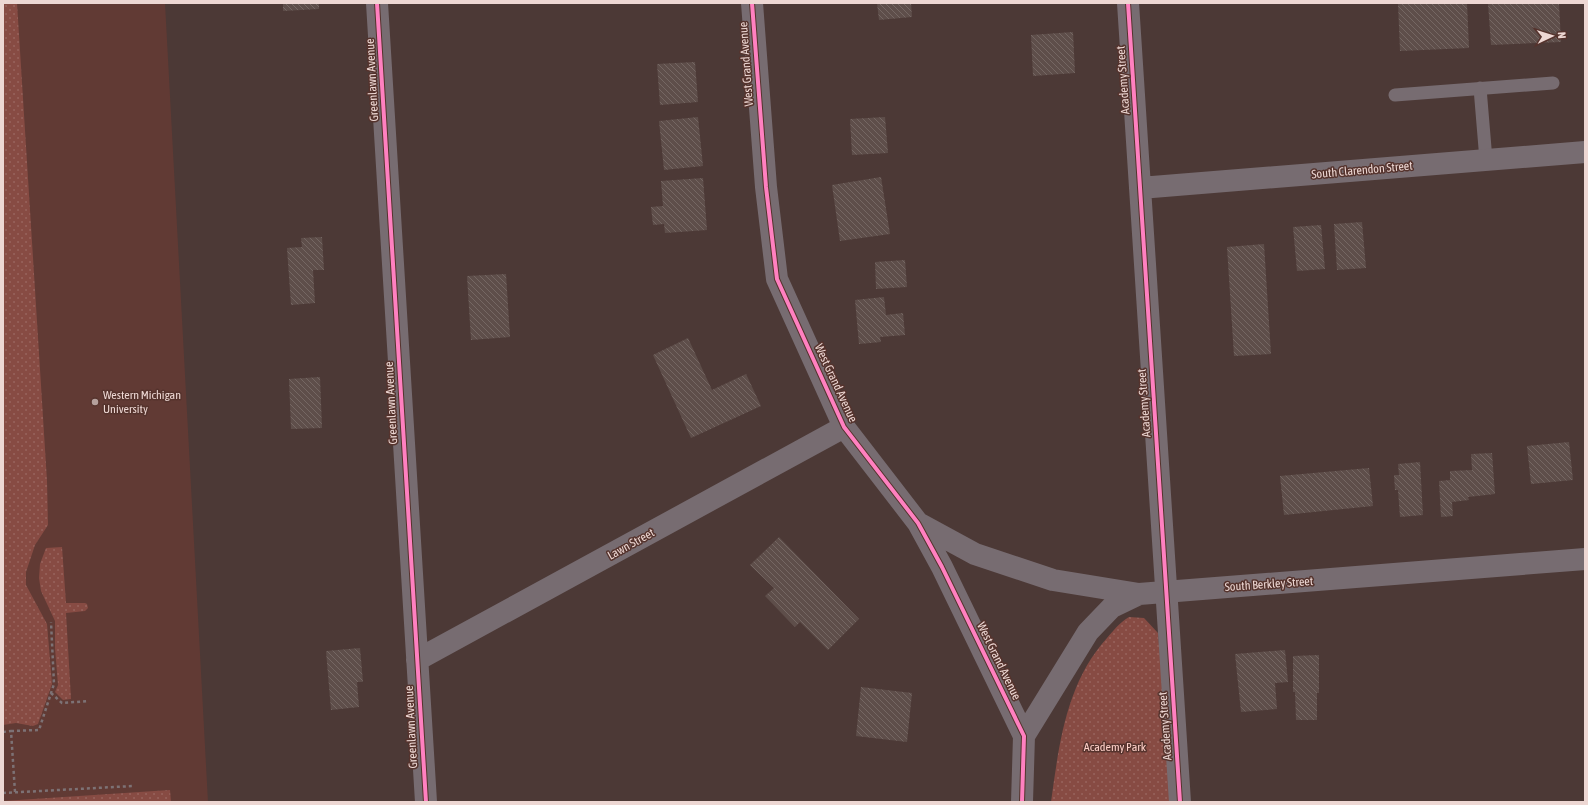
<svg xmlns="http://www.w3.org/2000/svg" width="1588" height="805" font-family="'Asap Condensed',sans-serif">
	<defs>
		<pattern id="green-dots" width="8" height="8" patternUnits="userSpaceOnUse"><rect width="8" height="8" fill="#874b43"/><path d="M2 2h.1M6 6h.1" fill="none" stroke="#98645d" stroke-width="1.8" stroke-linecap="round"/></pattern>
		<pattern id="building-back-hatch" width="6" height="6" patternUnits="userSpaceOnUse"><rect width="6" height="6" fill="#5e4e4a"/><path d="M-1 5l2 2M0 0l6 6M5-1l2 2" fill="none" stroke="#756763"/></pattern>
	</defs>
	<rect width="100%" height="100%" fill="#4c3936"/>
	<!-- built -->
	<path fill="#613a34" d="M3,3H165L208,802H3Z"/>
	<!-- green -->
	<path fill="url(#green-dots)" d="M3,3H17L47,481L48,525L35,545L26,572V585L47,624L52,684L38,724L33,726L16,723L3,725Z
		M62,547L66,603H85L87,604L88,608L85,611L66,613L71,699L63,700L55,692L58,685L55,648V621L41,591L39,578L40,564L46,548Z
		M1129,617L1144,618L1158,633L1173,802H1051C1059,745 1066,683 1107,638C1114,630 1119,623 1129,617Z
		M170,790L171,802H3V801Z"/>
	<!-- building -->
	<path fill="url(#building-back-hatch)" d="M283,3H319V9L283,11Z
		M877,3H911L912,17L879,20Z
		M1398,3H1467L1469,48L1400,51Z
		M1488,3H1559L1561,42L1491,45Z
		M1073,32L1075,73L1033,76L1031,35Z
		M695,62L698,102L660,105L657,64Z
		M698,117L703,166L664,170L659,121Z
		M885,117L888,153L852,155L850,119Z
		M881,177L890,234L840,241L832,185Z
		M703,178L707,230L665,233L664,224L653,225L651,207L663,206L661,181Z
		M1362,222L1366,268L1337,270L1334,224Z
		M1321,225L1325,269L1297,271L1293,227Z
		M322,237L324,270H313L315,303L291,305L287,248L302,247L301,238Z
		M1264,244L1271,354L1234,356L1227,247Z
		M905,260L907,287L876,289L875,262Z
		M506,274L510,337L471,340L467,276Z
		M884,297L886,315L903,313L905,335L880,337L881,342L859,344L855,300Z
		M688,338L712,390L746,374L761,406L691,438L653,355Z
		M320,377L322,428L291,429L289,379Z
		M1569,442L1573,480L1531,484L1527,446Z
		M1492,453L1495,494L1468,497L1469,500L1452,502L1453,516L1441,517L1439,481L1450,480V471L1472,470L1471,454Z
		M1420,462L1423,515L1400,517L1398,490H1395L1394,475H1399L1398,464Z
		M1369,468L1373,506L1284,515L1280,476Z
		M779,537L859,619L828,650L800,622L795,627L765,596L774,588L750,565Z
		M360,648L363,682H357L359,707L331,710L326,651Z
		M1285,650L1288,682L1275,683L1277,709L1241,712L1235,654Z
		M1319,655V693H1317V720H1296L1295,692H1293V656Z
		M861,687L912,693L907,742L856,736Z"/>
	<g fill="none" stroke-linecap="round" stroke-linejoin="round">
		<!-- path -->
		<path stroke="#7d7275" stroke-width="2.5" stroke-dasharray="3 3" stroke-linecap="butt" d="M51,693L62,703L89,701
			M11,731L39,730L54,684L51,622
			M3,732L11,731L15,792
			M3,793L133,786"/>
		<!-- lane -->
		<path stroke="#776c71" stroke-width="13" d="M1480,88L1486,160
			M1395,95L1553,83"/>
		<!-- street -->
		<path stroke="#776c71" stroke-width="22" d="M377,3L426,802
			M752,3L766,187L777,279L844,427L918,523L942,567L1024,736L1022,802
			M1128,3L1180,802
			M1140,188L1585,152
			M918,523L975,554L1053,580L1139,594
			M417,660L844,427
			M1024,736L1088,632L1112,607L1139,594L1585,559"/>
		<!-- cycleway casing -->
		<g stroke="#55332d" stroke-width="6">
			<path id="cycleway" d="M377,3L426,802
				M752,3L766,187L777,279L844,427L918,523L942,567L1024,736L1022,802
				M1128,3L1180,802"/>
		</g>
		<!-- cycleway -->
		<use href="#cycleway" stroke="#ff80c0" stroke-width="4"/>
	</g>
	<!-- markers -->
	<circle fill="#b5a09c" stroke="#55332d" stroke-width="1.5" cx="95" cy="402" r="4"/>
	<g text-anchor="middle" stroke-width="3" stroke-linejoin="round" paint-order="stroke">
		<!-- street labels -->
		<g font-size="12" fill="#edd7d3" stroke="#55332d">
			<text transform="translate(746 64) rotate(-94)" y="4">West Grand Avenue</text>
			<text transform="translate(372 80) rotate(-93)" y="4">Greenlawn Avenue</text>
			<text transform="translate(1123 80) rotate(-94)" y="4">Academy Street</text>
			<text transform="translate(1362 170) rotate(-5)" y="4">South Clarendon Street</text>
			<text transform="translate(836 383) rotate(65)" y="4">West Grand Avenue</text>
			<text transform="translate(391 403) rotate(-93)" y="4">Greenlawn Avenue</text>
			<text transform="translate(1144 403) rotate(-94)" y="4">Academy Street</text>
			<text transform="translate(631 544) rotate(-29)" y="4">Lawn Street</text>
			<text transform="translate(1269 584) rotate(-4)" y="4">South Berkley Street</text>
			<text transform="translate(999 661) rotate(64)" y="4">West Grand Avenue</text>
			<text transform="translate(1165 726) rotate(-94)" y="4">Academy Street</text>
			<text transform="translate(411 727) rotate(-93)" y="4">Greenlawn Avenue</text>
		</g>
		<!-- poi labels -->
		<g font-size="12" fill="#edd7d3" stroke="#55332d" text-anchor="start">
			<text x="103" y="399">Western Michigan<tspan x="103" dy="14">University</tspan></text>
		</g>
		<!-- park labels -->
		<g font-size="12" fill="#ffd1c9" stroke="#55332d">
			<text x="1115" y="751">Academy Park</text>
		</g>
	</g>
	<!-- border -->
	<rect width="1588" height="805" fill="none" stroke="#edd7d3" stroke-width="8"/>
	<!-- north arrow -->
	<g transform="translate(1552 36) rotate(86)" stroke="#55332d" stroke-width="3" paint-order="stroke">
	<path d="M0-3L7 15L0 10L-7 15Z" fill="#edd7d3"/>
	<text y="-6" font-size="11" font-weight="bold" text-anchor="middle" fill="#edd7d3">N</text>
	</g>
</svg>
